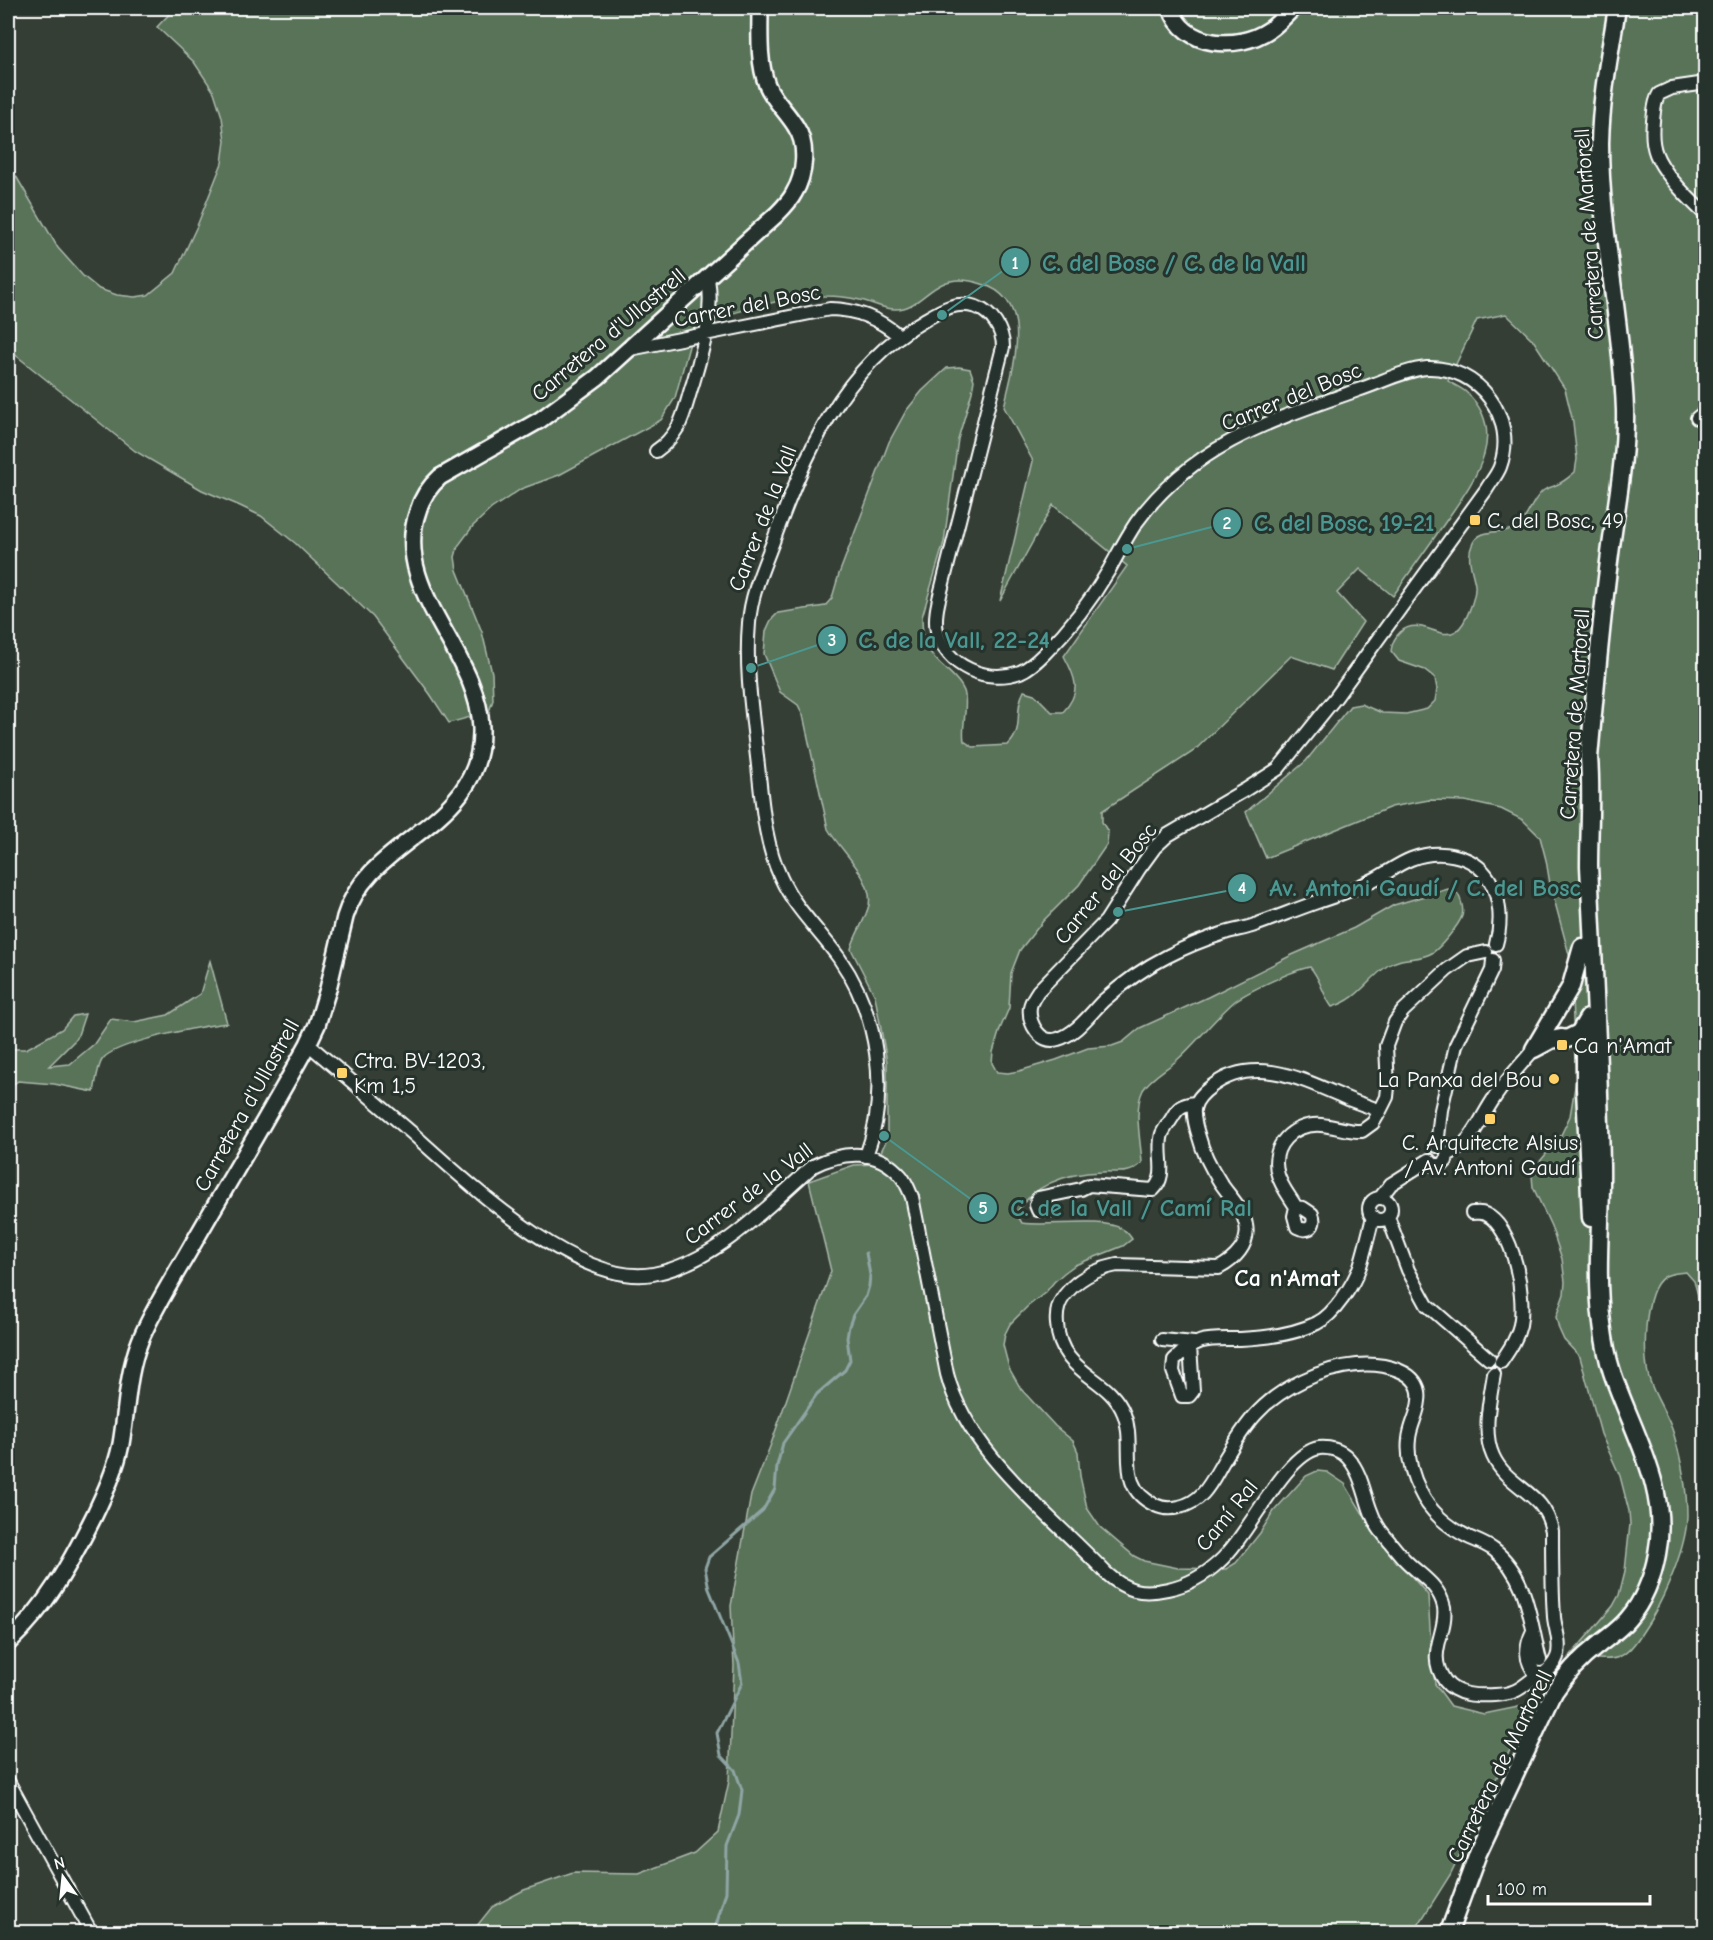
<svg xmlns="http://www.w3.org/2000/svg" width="1713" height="1940" font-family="'Comic Neue',sans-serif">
	<rect width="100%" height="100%" fill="#343e35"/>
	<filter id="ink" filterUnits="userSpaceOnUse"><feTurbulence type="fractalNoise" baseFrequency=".0167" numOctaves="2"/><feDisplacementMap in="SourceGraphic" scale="12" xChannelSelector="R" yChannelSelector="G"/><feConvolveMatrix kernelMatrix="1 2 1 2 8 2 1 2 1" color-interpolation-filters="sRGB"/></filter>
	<g filter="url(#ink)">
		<!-- green -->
		<path fill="#587359" stroke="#acb9ac" stroke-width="1.5" d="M175,8H1705L1706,1324L1694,1281L1686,1272C1679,1273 1670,1273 1664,1277C1643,1290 1642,1360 1650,1381C1656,1400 1669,1416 1674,1435C1682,1462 1687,1488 1687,1516C1687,1545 1666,1594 1651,1619C1624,1662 1622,1664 1571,1655L1613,1606L1619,1595L1625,1571L1630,1524L1629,1511L1620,1476L1601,1434L1580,1357L1564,1340L1559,1329L1556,1317L1564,1294L1565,1282L1562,1259L1551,1226L1533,1187L1532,1176L1537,1165L1560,1137L1570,1116L1576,1081L1570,958L1550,884L1546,860L1540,837L1523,820L1501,809L1465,801L1429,800L1391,807L1266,858L1246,812L1306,761L1350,706L1361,704L1382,713L1406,714L1427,709L1435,701L1437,689L1435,678L1425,670L1399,661L1391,651C1393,636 1404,623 1422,627C1432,629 1446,638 1456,631C1466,625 1476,596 1475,585C1473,572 1466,558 1472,545C1479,528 1498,534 1512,529C1529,522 1530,500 1544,490C1547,488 1553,487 1556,485C1564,482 1569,477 1575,472L1577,459L1573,422L1565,389L1533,340L1506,314L1477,320L1448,381C1454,385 1462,388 1467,393C1512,435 1470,486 1444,524C1427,548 1410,572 1393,596L1360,569L1337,593L1363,622L1332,670L1291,656L1194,751L1102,811V822L1108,832L1107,844L1079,885L1043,921L1020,950L1011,973L1009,1008L1000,1029L993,1052L992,1063L997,1072L1008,1073L1019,1071L1056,1060L1088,1048L1112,1046L1123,1042L1140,1028L1208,997L1292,955L1354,928L1394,905L1448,889L1458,894C1461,900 1464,909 1462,916C1459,925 1440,948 1432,953C1419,961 1401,956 1387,966C1367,980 1358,1000 1332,1007C1322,994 1321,979 1310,967C1293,970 1249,991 1235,1001C1214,1019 1197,1042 1177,1060C1166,1070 1150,1078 1143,1090C1133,1110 1141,1142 1142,1163C1128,1176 1119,1171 1102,1172C1068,1173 1035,1183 1016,1213L1022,1223C1048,1227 1102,1217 1122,1229C1127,1231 1129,1235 1132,1239L1123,1246L1075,1265L1064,1273L1054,1282L1046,1292L1027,1307L1010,1324L1005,1334L1003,1345L1009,1368L1021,1389L1055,1426L1073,1441L1078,1452L1080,1476L1087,1508L1100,1527L1134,1556L1144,1561L1178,1568L1226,1569L1236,1563L1260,1533L1274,1511L1306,1476L1317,1471L1327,1472L1345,1484L1377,1537L1428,1595L1431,1645L1435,1684L1451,1706L1484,1714L1528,1705L1520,1729L1450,1875L1414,1932H472L492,1907L524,1890L573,1873L639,1874L695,1853L718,1832L729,1781L734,1666L731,1606L751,1495L771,1444L831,1271L809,1181L854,1165L875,1164L887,1139V1062L875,996L851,949C855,934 865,921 869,905C874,879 840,850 828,829L803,715L798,705L780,692L764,654L766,631L771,620L778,613L825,606L832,598L839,574L889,442L906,411L922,391L947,368L959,367L970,369L974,380L972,392L958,439L944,542L922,617C922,642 927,653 946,669C953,676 960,681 964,691C969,706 961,725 964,741L973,747L1008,745C1025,728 1013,711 1024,691L1034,694L1052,712H1063C1082,692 1076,678 1064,656L1127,566L1053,505L1000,601L1033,461L1004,407C1013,367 1036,300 982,284C970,280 954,278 942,284C926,291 914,310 895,309C882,309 872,302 860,300C848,297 835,296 824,296C786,295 733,314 695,324L675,398L661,420L559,475L521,489L491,509L473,526L458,546L455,557L457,570L482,632L492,673L493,700L489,712L449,723L430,694L373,617L295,543L261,516L238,505L202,490L135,451L8,349V170L16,176L58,248L83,276L99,289L117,295L135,297L148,295L175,273L197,226L222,163L225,141L222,117L214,92L194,62L157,27Z
			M210,961L227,1023C204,1026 113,1042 102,1060C97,1068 96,1083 94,1092L54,1084L18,1081L8,1088V1049H26L62,1029L73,1016L85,1014L77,1038L49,1066L70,1064L94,1044L111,1019L134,1022L168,1015L200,994Z"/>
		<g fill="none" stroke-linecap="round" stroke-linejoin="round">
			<!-- stream -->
			<path stroke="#8fa5a4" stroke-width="3" d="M714,1932L726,1892L727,1846L739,1815L742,1790L735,1770L721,1755L717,1733L742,1683L739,1663L709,1589L705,1568L709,1557L763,1510L775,1489L777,1466L783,1443L817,1394L845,1370L850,1360L847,1338L849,1326L853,1315L866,1296L869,1286L870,1275L866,1253"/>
			<!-- minor casing -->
			<g stroke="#fff" stroke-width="16">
				<path id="minor" d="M1706,83L1672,88L1659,94C1654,102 1654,112 1653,121C1652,131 1652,144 1656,154C1663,173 1690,200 1706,215
					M630,349L830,309C855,309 880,319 899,336
					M1697,418L1706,411
					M656,451C665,445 672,437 678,427C685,414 688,397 693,383C703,348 714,314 708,278
					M1486,952L1467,956L1447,970L1403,1011L1395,1022L1386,1046L1388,1087L1387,1097L1380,1111C1369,1106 1357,1103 1346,1098C1304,1080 1254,1054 1212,1086C1190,1102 1191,1112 1199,1137C1203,1153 1211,1168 1220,1182C1229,1196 1243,1208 1246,1225C1250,1245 1234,1260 1219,1268L1117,1265C1097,1269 1077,1279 1064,1296C1058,1304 1056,1314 1057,1324C1060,1375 1109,1375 1124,1414C1137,1447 1114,1486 1155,1505C1163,1509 1171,1509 1179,1507C1204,1502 1212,1480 1224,1460C1234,1444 1244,1426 1258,1412C1282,1387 1322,1368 1357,1365C1380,1363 1424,1369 1419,1401C1418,1414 1410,1426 1409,1439C1407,1456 1412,1475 1420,1491C1429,1511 1448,1527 1468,1537C1477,1541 1486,1544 1494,1550C1528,1576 1530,1622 1540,1660
					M308,1044C343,1074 377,1103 412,1133C465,1180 577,1288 653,1274C716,1262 767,1207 813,1166C843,1151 877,1148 901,1176C906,1182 909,1190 912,1197L947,1374C967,1453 1051,1515 1106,1573C1126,1591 1141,1595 1168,1589C1187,1585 1205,1575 1219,1562C1249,1536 1284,1454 1319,1448C1329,1447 1341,1450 1348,1458C1366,1478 1365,1510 1381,1531C1389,1541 1396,1550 1404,1559C1419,1575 1439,1584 1444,1607C1448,1633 1425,1653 1445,1681C1456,1696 1478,1696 1495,1695C1515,1694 1520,1689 1535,1677C1537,1675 1540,1675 1543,1674C1548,1671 1555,1663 1557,1657C1562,1645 1555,1629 1554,1617C1552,1589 1552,1559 1552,1531C1545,1491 1508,1489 1493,1456C1482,1432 1490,1399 1494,1374
					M1437,1146L1441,1110L1456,1045L1492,970L1493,960
					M1447,1155C1473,1144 1480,1118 1495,1097C1506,1080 1521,1065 1534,1049
					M866,1156C890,1091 878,1014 839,958C820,931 795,909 781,878C763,840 762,798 757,757C752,712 745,668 749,623C751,593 764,566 774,539C805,455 842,367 923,321C940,311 955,300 976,307C992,313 1003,330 1003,347L941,591C938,603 934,618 937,631C946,667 987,684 1020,672C1030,668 1038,660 1045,653C1069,629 1092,599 1109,570C1118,554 1126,538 1136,523C1192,445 1272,420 1358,390C1380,383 1404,370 1427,368C1479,366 1518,418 1500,467C1497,475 1490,483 1486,490L1336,697L1278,769L1245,790L1168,835L1155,847L1139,869L1106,921L1038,991C1035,996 1031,1001 1030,1007C1028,1023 1040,1045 1058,1039C1076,1034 1090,1014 1103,1001C1121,985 1144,968 1166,957C1185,947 1205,939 1225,933C1234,930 1243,929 1252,926C1275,918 1297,909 1320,901C1339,895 1357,888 1375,879C1387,873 1398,864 1411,859C1437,849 1473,853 1489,879C1501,898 1502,923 1496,944
					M1429,1160L1434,1165H1442L1446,1161L1447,1155
					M1380,1198L1391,1184L1429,1160
					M1369 1209a11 11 0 1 1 22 0a11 11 0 1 1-22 0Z
					M1296,1207L1294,1216L1297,1227C1308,1233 1317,1226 1312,1214L1303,1208L1296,1207C1290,1197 1281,1186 1278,1175C1269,1146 1293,1123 1321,1125C1335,1126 1349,1132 1362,1131L1373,1123L1380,1111
					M1054,1210H1038L1036,1205L1038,1198L1081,1189L1089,1185L1153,1190C1169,1175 1156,1153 1162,1134C1164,1129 1169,1123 1172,1118C1178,1107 1182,1105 1194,1103
					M1472,1213C1477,1213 1481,1212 1485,1214C1514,1227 1526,1297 1520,1325C1517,1339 1509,1350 1501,1362
					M1388,1217L1408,1270L1427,1305L1489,1359
					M1162,1340L1194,1343
					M1190,1346L1193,1391L1189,1396H1182L1173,1371L1174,1360C1198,1336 1208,1339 1240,1339C1265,1338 1295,1334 1317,1323C1334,1315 1354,1284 1360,1266C1365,1250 1369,1233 1373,1217
					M1533,1631C1525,1647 1524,1661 1537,1675
					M8,1781L91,1932"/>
			</g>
			<!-- tertiary casing -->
			<g stroke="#fff" stroke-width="20">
				<path id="tertiary" d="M1171,8C1183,48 1238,51 1269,30C1278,24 1286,15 1293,8
					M8,1643C47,1606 70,1564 94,1516C105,1493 116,1469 121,1444C127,1409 127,1374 140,1341C153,1309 173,1279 190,1249C229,1181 270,1113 308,1044L317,1025L328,989L345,917C368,837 484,827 481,728C479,652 390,589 418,511C422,497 430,486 440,477L540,420L598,377L777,214C783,208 790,201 794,193C805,175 808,145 796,127C787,112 774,101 767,85C758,62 760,32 760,8"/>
			</g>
			<!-- secondary casing -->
			<g stroke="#fff" stroke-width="21">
				<path id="secondary" d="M1585,1028V1088L1591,1218
					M1534,1049L1571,986L1582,947
					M1534,1049L1551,1040L1561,1038L1567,1039L1579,1033L1588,1018
					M1449,1932L1478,1853L1554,1692C1566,1674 1580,1659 1597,1646C1608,1637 1619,1630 1628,1619C1643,1602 1653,1577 1657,1554C1670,1489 1632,1432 1612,1372C1607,1357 1604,1340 1602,1323C1595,1271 1602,1218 1601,1165C1599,1066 1594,966 1589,866C1589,830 1592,794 1589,758C1595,690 1601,622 1610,554C1616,506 1626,459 1625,410C1622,321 1600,232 1600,143C1601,97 1610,52 1617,8"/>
			</g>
			<!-- minor -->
			<use href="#minor" stroke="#26332d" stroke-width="12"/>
			<!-- tertiary -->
			<use href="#tertiary" stroke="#26332d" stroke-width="15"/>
			<!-- secondary -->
			<use href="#secondary" stroke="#26332d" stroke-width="16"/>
		</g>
	</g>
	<!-- markers -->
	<g fill="#ffd166" stroke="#26332d" stroke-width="2">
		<rect x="1469" y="514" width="12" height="12" rx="3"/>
		<rect x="1556" y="1039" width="12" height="12" rx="3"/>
		<rect x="336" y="1067" width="12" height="12" rx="3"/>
		<circle cx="1554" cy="1079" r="6"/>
		<rect x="1484" y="1113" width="12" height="12" rx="3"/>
	</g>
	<g text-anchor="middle" stroke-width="6" stroke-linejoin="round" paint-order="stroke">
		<!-- street labels -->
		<g font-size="22" fill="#fff" stroke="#26332d">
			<text transform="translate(1588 234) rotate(-94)" y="8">Carretera de Martorell</text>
			<text transform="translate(747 305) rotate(-11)" y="8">Carrer del Bosc</text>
			<text transform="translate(608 334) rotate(-40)" y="8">Carretera d'Ullastrell</text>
			<text transform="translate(1291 396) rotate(-22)" y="8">Carrer del Bosc</text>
			<text transform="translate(762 518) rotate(-69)" y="8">Carrer de la Vall</text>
			<text transform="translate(1574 714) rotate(-86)" y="8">Carretera de Martorell</text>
			<text transform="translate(1105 883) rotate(-51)" y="8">Carrer del Bosc</text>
			<text transform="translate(246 1105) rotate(-61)" y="8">Carretera d'Ullastrell</text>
			<text transform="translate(748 1193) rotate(-37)" y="8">Carrer de la Vall</text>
			<text transform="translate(1226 1515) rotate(-51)" y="8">Camí Ral</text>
			<text transform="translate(1499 1766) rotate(-64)" y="8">Carretera de Martorell</text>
		</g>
		<!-- poi labels -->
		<g font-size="22" fill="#fff" stroke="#26332d" text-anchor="start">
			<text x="1487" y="528">C. del Bosc, 49</text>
			<text x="1574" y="1053">Ca n'Amat</text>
			<text x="354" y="1068">Ctra. BV-1203,<tspan x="354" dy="25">Km 1,5</tspan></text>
			<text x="1542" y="1087" text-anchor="end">La Panxa del Bou</text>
			<text x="1490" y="1150" text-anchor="middle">C. Arquitecte Alsius<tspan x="1490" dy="25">/ Av. Antoni Gaudí</tspan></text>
		</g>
		<!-- neighbourhood labels -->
		<g font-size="24" font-weight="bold" fill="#fff" stroke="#26332d">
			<text x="1287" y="1286">Ca n'Amat</text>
		</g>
	</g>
	<!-- callouts -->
	<path fill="none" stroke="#4b9892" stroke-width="2" d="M942 315L1015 262M1127 549L1227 523M751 668L832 640M1118 912L1242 888M884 1136L983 1208"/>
	<g fill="#4b9892" stroke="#26332d" stroke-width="2">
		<circle cx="942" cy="315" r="6"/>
		<circle cx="1127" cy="549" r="6"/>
		<circle cx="751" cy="668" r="6"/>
		<circle cx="1118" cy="912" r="6"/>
		<circle cx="884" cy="1136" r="6"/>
		<circle cx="1015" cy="262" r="15"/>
		<circle cx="1227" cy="523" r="15"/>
		<circle cx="832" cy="640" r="15"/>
		<circle cx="1242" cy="888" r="15"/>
		<circle cx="983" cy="1208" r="15"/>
	</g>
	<g font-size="18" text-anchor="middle" font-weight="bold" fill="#fff">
		<text x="1015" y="269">1</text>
		<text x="1227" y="529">2</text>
		<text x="832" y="646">3</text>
		<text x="1242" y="894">4</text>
		<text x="983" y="1214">5</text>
	</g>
	<g font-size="24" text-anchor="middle" font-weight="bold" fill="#4b9892" stroke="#26332d" stroke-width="6" stroke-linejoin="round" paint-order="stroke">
		<text x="1174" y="271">C. del Bosc / C. de la Vall</text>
		<text x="1344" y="531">C. del Bosc, 19-21</text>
		<text x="954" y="648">C. de la Vall, 22-24</text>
		<text x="1425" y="896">Av. Antoni Gaudí / C. del Bosc</text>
		<text x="1131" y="1216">C. de la Vall / Camí Ral</text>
	</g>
	<!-- margin -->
	<rect width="1713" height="1940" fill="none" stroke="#26332d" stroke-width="30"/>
	<rect x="15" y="15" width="1683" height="1910" fill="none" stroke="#fff" stroke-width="2" filter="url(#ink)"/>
	<!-- north arrow -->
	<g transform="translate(63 1877) rotate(345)" stroke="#26332d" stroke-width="4.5" paint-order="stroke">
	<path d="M0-4.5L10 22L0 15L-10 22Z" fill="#ffffff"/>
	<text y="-9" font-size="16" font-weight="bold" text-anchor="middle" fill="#ffffff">N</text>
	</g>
	<!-- scale -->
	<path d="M1488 1895v9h162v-9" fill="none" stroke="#ffffff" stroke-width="3"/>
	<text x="1497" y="1895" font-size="18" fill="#ffffff" stroke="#26332d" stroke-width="4.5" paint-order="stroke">100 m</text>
</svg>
